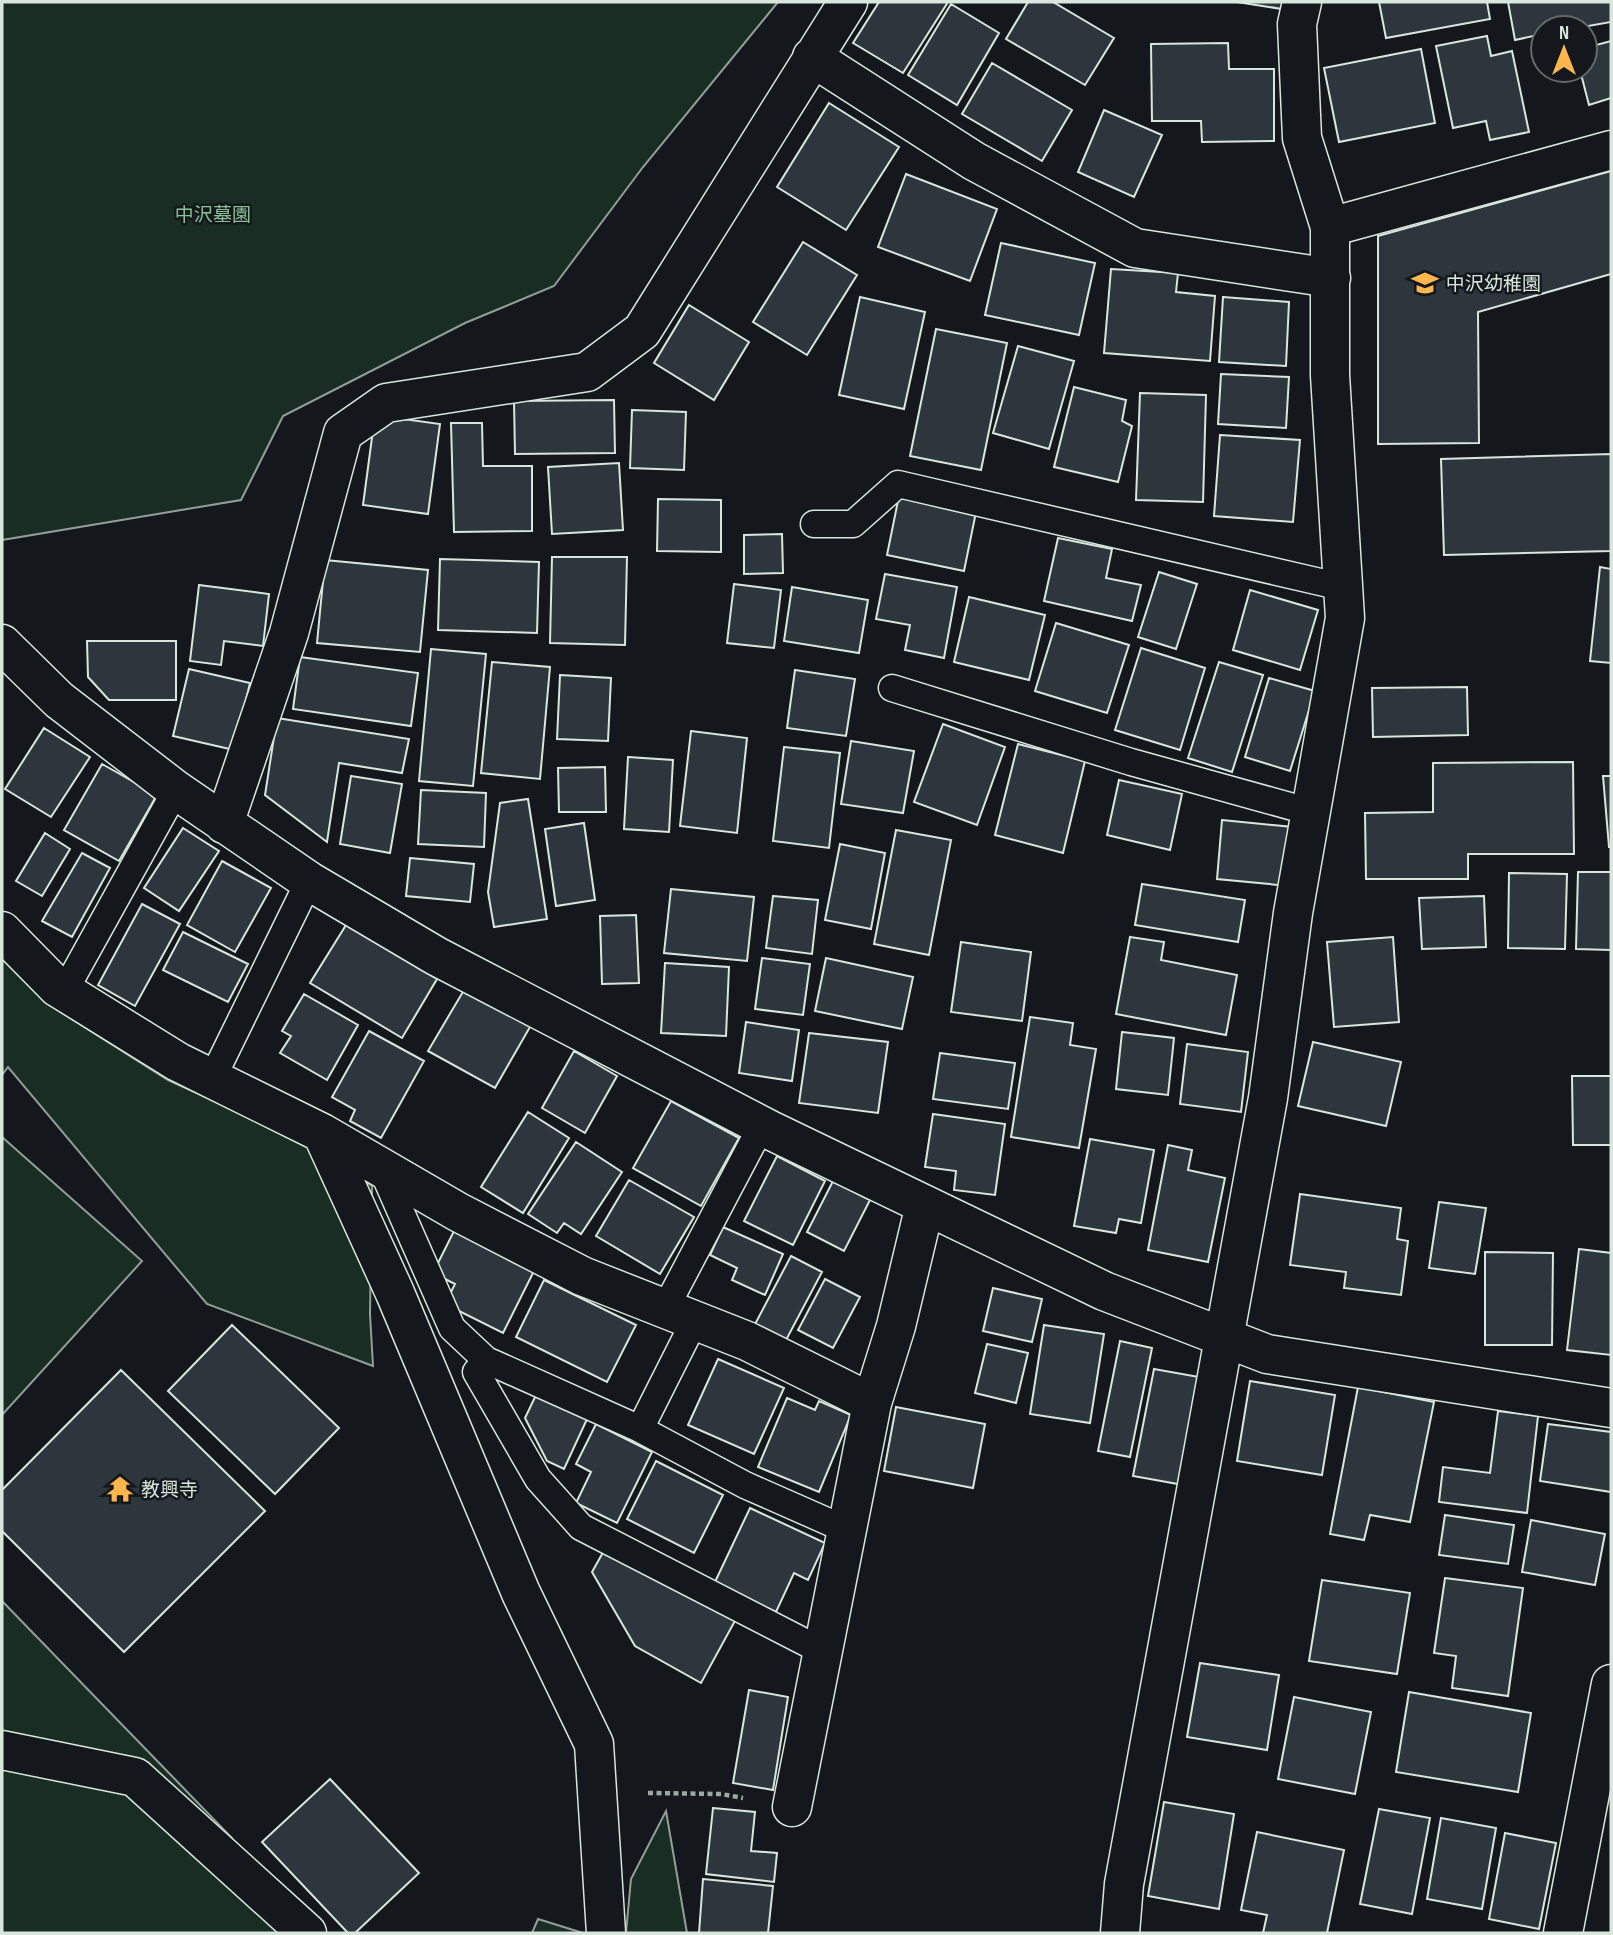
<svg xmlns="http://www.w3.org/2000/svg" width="1613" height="1935" font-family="'Sofia Sans Condensed','Noto Sans JP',sans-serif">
	<rect width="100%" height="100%" fill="#14181c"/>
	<!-- green -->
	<path fill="#1a2d24" stroke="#939e99" stroke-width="2" d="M2,2H778L643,167L554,286L465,323L283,416L241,500L2,540Z
		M2,956L59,1011L168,1080L290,1135L372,1186L370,1314L373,1366L207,1304L8,1067L2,1075Z
		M2,1137L142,1261L2,1415Z
		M2,1601L232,1838L223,1880L282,1933H2Z
		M666,1811L687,1933H626L631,1879Z
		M538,1919L583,1933H532Z"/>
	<!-- building -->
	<path fill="#2c363c" stroke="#d8e6dc" stroke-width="2" d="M879,2H948L903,73L853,43Z
		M1028,2H1053L1114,38L1085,85L1006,39Z
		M1237,2H1283L1282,9Z
		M1379,2H1487L1490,19L1386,38Z
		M1508,2H1611V22L1577,28H1543V34L1515,40Z
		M951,4L999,33L957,105L908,75Z
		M1487,36L1491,56L1512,51L1529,132L1490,140L1486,121L1453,128L1436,46Z
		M1611,41V98L1589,105L1580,70H1585V48Z
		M1228,43L1229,69H1274V141L1202,142L1201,121H1152L1151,44Z
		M1421,49L1435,123L1339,142L1324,68Z
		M992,63L1072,110L1042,161L962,114Z
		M829,103L899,147L846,230L777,187Z
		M1104,110L1162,135L1134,197L1078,172Z
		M1611,171V274L1478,312L1479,443L1378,444V236Z
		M906,174L997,209L970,281L878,247Z
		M803,242L857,275L807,355L753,322Z
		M1001,243L1095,263L1079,335L985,315Z
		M1111,269L1178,273L1176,292L1215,296L1210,361L1104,353Z
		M860,297L925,312L904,409L839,395Z
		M1223,297L1289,302L1286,366L1219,362Z
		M689,305L749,342L714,400L654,363Z
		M936,329L1007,343L981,470L910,456Z
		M1018,346L1074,361L1049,449L993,433Z
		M1221,374L1289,377L1286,428L1218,424Z
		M1074,387L1126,400L1122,421L1132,426L1118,482L1054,467Z
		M1140,393L1206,395L1203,502L1136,500Z
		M614,400L615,453L515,454L514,401Z
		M632,410L686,412L684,470L630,468Z
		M396,418L440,424L428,514L363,505L373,430Z
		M451,423H482L483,466H532V531L454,532Z
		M1220,435L1300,440L1293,522L1214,516Z
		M1611,454V551L1444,555L1441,459Z
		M619,463L623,530L552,534L548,467Z
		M899,496L976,512L964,571L887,555Z
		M658,499L721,500V552L657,551Z
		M782,534L783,573L744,574V535Z
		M1058,538L1112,549L1106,578L1141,585L1132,621L1044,601Z
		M552,557H627L625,645L550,643Z
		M440,559L539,562L537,633L438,630Z
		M325,560L428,570L420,652L317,643Z
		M1600,567L1611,569V663L1590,661Z
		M1159,572L1197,584L1176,649L1138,637Z
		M885,574L957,587L944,658L905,650L910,625L876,619Z
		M734,584L781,590L774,648L727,643Z
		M199,585L269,594L263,646L224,641L221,665L190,661Z
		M792,587L868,600L859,653L784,641Z
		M1250,590L1318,610L1300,670L1233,650Z
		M969,597L1045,615L1029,680L954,662Z
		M1056,623L1129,645L1107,713L1035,691Z
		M87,641H176V700H109L88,677Z
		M1141,648L1205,668L1180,750L1115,730Z
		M431,649L486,654L473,786L419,781Z
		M300,657L418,673L411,726L293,709Z
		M492,662L550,667L540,779L481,773Z
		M1219,662L1263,675L1232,772L1188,758Z
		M189,669L250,683L234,750L173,736Z
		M795,670L855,679L846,736L787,728Z
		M560,675L611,678L608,741L557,739Z
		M1269,678L1315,691L1290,771L1245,757Z
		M1467,687L1468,735L1373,737L1372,688Z
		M277,718L409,739L402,773L339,763L327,842L265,795Z
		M943,724L1005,747L977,825L914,802Z
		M44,728L90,757L51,817L5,789Z
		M691,731L747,738L737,833L680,826Z
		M851,741L914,751L903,813L841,804Z
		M1018,744L1085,761L1063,853L995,835Z
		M784,747L840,753L829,848L773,841Z
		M628,757L673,760L669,832L624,829Z
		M1573,762L1574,854H1468V879H1366L1365,813L1433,812V763Z
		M102,764L157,795L119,861L64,830Z
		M605,767L606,812H559L558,768Z
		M351,776L402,784L390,853L340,844Z
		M1603,776H1611V847H1609Z
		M1119,780L1182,794L1170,850L1107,835Z
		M421,790L486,793L484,847L418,844Z
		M528,799L547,919L494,927L488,892L500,803Z
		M1222,820L1293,827L1289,886L1217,879Z
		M584,823L595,900L556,906L545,829Z
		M183,828L219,851L179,911L144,888Z
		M896,830L951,840L929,955L874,944Z
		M45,833L70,849L42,896L16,881Z
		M840,844L885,853L871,929L825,920Z
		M82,853L110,868L72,937L42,921Z
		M410,858L474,864L470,902L406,896Z
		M222,861L271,888L235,952L187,925Z
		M1578,872H1611V950L1576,949Z
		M1509,873L1567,874L1565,949L1508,948Z
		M1142,884L1245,900L1238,942L1135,925Z
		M671,889L754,897L747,961L664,953Z
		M773,896L818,900L812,954L766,948Z
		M1484,896L1486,947L1422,949L1419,898Z
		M142,904L180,924L135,1006L98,985Z
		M636,915L639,983L602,984L600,916Z
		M346,925L437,979L402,1038L310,983Z
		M183,932L248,964L228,1002L163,970Z
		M1130,937L1164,942L1161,960L1237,975L1226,1035L1116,1014Z
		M1393,937L1399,1022L1334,1027L1327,942Z
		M961,942L1031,952L1022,1021L951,1012Z
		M762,958L810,964L803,1015L755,1009Z
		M826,958L913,977L902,1029L815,1011Z
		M665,963L729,967L726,1036L661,1033Z
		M464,990L530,1027L495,1088L428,1051Z
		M304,994L358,1025L327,1080L280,1053L291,1036L282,1031Z
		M1030,1017L1073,1023L1070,1045L1096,1049L1079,1148L1011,1137Z
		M746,1022L799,1030L792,1081L739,1073Z
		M369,1031L424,1061L381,1138L350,1121L355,1110L332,1097Z
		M1122,1032L1174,1038L1168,1095L1116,1089Z
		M809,1033L888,1042L878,1113L799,1103Z
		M1313,1042L1401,1062L1386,1126L1298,1106Z
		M1187,1044L1248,1052L1241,1112L1180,1104Z
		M574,1051L617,1076L585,1133L542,1108Z
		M940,1053L1015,1063L1008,1109L933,1099Z
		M1572,1076H1611V1145H1573Z
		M671,1101L739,1138L701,1206L633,1168Z
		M528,1112L569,1138L523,1213L481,1187Z
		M933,1114L1005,1124L995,1195L954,1190L956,1171L925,1167Z
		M1090,1139L1154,1150L1141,1223L1119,1219L1116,1233L1074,1226Z
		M576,1142L622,1172L581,1234L564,1223L557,1233L528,1214Z
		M1168,1145L1192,1150L1188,1170L1225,1178L1208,1262L1148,1250Z
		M777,1156L825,1181L793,1245L744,1221Z
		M629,1180L694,1217L660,1274L596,1236Z
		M833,1181L870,1200L844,1251L807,1232Z
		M1300,1194L1401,1208L1397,1239L1408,1241L1401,1295L1344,1288L1346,1272L1290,1265Z
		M1439,1202L1486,1208L1475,1274L1429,1268Z
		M723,1227L783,1254L765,1295L732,1280L737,1268L710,1255Z
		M454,1231L534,1271L503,1333L445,1304L455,1284L433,1273Z
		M1579,1249L1611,1253V1355L1567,1350Z
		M1485,1252L1553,1253L1552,1345H1485Z
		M791,1256L822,1272L785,1342L754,1326Z
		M825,1279L860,1297L833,1348L798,1330Z
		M544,1280L636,1325L607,1382L516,1337Z
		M993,1288L1042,1299L1032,1342L983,1331Z
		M232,1325L339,1428L275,1494L168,1391Z
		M1044,1325L1104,1334L1090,1423L1030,1414Z
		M1120,1341L1152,1348L1130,1457L1098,1451Z
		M987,1344L1028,1353L1016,1403L975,1393Z
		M718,1359L784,1388L754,1454L688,1425Z
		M1154,1369L1199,1377L1178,1484L1133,1476Z
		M121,1370L265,1511L124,1652L2,1531V1490Z
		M1250,1381L1335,1395L1322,1475L1237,1461Z
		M1358,1387L1434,1402L1410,1522L1370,1515L1364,1540L1330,1534Z
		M536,1395L588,1417L564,1469L547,1461L525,1418Z
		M787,1398L815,1410L819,1401L851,1415L819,1492L758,1467Z
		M896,1407L985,1424L973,1488L884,1471Z
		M1498,1411L1538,1416L1527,1513L1439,1502L1443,1467L1490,1473Z
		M596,1424L652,1452L617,1523L576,1503L591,1472L576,1464Z
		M1548,1424L1611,1432V1492L1540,1481Z
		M656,1461L723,1495L694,1553L627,1519Z
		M750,1508L825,1543L808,1580L794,1573L776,1612L714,1584Z
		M1445,1515L1514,1525L1508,1564L1439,1555Z
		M1531,1520L1605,1534L1595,1585L1522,1572Z
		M606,1547L736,1619L701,1683L635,1646L592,1572Z
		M1445,1578L1523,1588L1508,1696L1452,1688L1456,1656L1434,1653Z
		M1322,1580L1410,1593L1397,1674L1309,1661Z
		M1200,1663L1279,1675L1267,1750L1187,1737Z
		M749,1690L788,1697L773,1790L733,1783Z
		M1409,1692L1531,1713L1518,1792L1396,1772Z
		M1294,1697L1371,1712L1355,1794L1278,1779Z
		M330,1779L419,1873L355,1933H348L262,1842Z
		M1164,1802L1234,1814L1219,1909L1148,1896Z
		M713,1808L755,1812L751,1851L777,1853L774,1882L706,1874Z
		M1379,1809L1430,1818L1412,1914L1360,1904Z
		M1441,1818L1496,1828L1482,1909L1427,1899Z
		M1257,1832L1344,1850L1327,1933H1263L1267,1915L1241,1910Z
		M1505,1833L1556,1843L1539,1929L1489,1919Z
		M703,1879L773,1886L768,1933H699Z"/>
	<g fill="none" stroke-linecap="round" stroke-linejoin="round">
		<!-- lane casing -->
		<g stroke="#d8e6dc" stroke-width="29">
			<path id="lane" d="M814,524H853L898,484L1342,587
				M892,688L1131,762L1311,812
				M64,992L176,790
				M212,1079L309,881
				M381,1167L452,1328L486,1360
				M665,1309L762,1125
				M640,1429L695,1320
				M824,1652L581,1527L538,1479L476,1372L486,1360L640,1429L745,1485L847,1530"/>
		</g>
		<!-- street casing -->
		<g stroke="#d8e6dc" stroke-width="41">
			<path id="street" d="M1302,2L1297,24L1302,138L1330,227
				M812,57L974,161L1135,248L1331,278
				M2,644L59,700L176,790L309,881L436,956L770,1130L1104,1291L1267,1354L1611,1408
				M224,824L289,633L343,433L386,403L587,372L642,331L848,2
				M2,931L57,987L178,1062L322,1133L458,1212L582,1276L747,1341L872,1403
				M322,1133L395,1293L521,1593L594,1744L606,1933
				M2,1750L135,1777L307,1933
				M792,1807L872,1403L896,1326L925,1205
				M1120,1933L1124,1884L1268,1098L1293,913L1345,618L1330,375V227L1611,150
				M1563,1933L1611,1684"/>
		</g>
		<!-- path -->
		<path stroke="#9da8a2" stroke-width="4.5" stroke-dasharray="5 3.5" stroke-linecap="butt" d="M648,1793L721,1794L743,1798"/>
		<!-- lane -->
		<use href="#lane" stroke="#14181c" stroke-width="26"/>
		<!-- street -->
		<use href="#street" stroke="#14181c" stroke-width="38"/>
	</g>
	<!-- icons -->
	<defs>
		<g id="school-bare" transform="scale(2.1)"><path d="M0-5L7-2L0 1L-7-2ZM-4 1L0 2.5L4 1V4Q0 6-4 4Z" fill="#ffb74d" stroke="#14181c" stroke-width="2.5" paint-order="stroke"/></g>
		<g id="temple-bare" transform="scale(2.1)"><path d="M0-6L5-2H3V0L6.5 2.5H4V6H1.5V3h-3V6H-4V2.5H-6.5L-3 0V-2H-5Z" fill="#ffb74d" stroke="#14181c" stroke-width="2.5" paint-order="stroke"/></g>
	</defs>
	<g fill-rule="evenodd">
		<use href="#school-bare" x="1425" y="283"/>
		<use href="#temple-bare" x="120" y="1489"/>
	</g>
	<g text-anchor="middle" stroke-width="5" stroke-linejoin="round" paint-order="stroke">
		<!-- park labels -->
		<g font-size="19" fill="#8ac095" stroke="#14181c">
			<text x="213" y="221">中沢墓園</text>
		</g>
		<!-- poi labels -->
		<g font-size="19" fill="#d8e6dc" stroke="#14181c" text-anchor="start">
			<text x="1446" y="290">中沢幼稚園</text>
			<text x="141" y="1496">教興寺</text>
		</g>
	</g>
	<!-- border -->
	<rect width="1613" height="1935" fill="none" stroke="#d8e6dc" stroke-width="7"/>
	<!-- north arrow -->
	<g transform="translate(1564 49)"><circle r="33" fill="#14181c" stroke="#626a69" stroke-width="2"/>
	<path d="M0-5L12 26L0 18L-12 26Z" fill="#ffb74d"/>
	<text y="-10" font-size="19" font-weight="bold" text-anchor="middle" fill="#d8e6dc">N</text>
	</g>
</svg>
